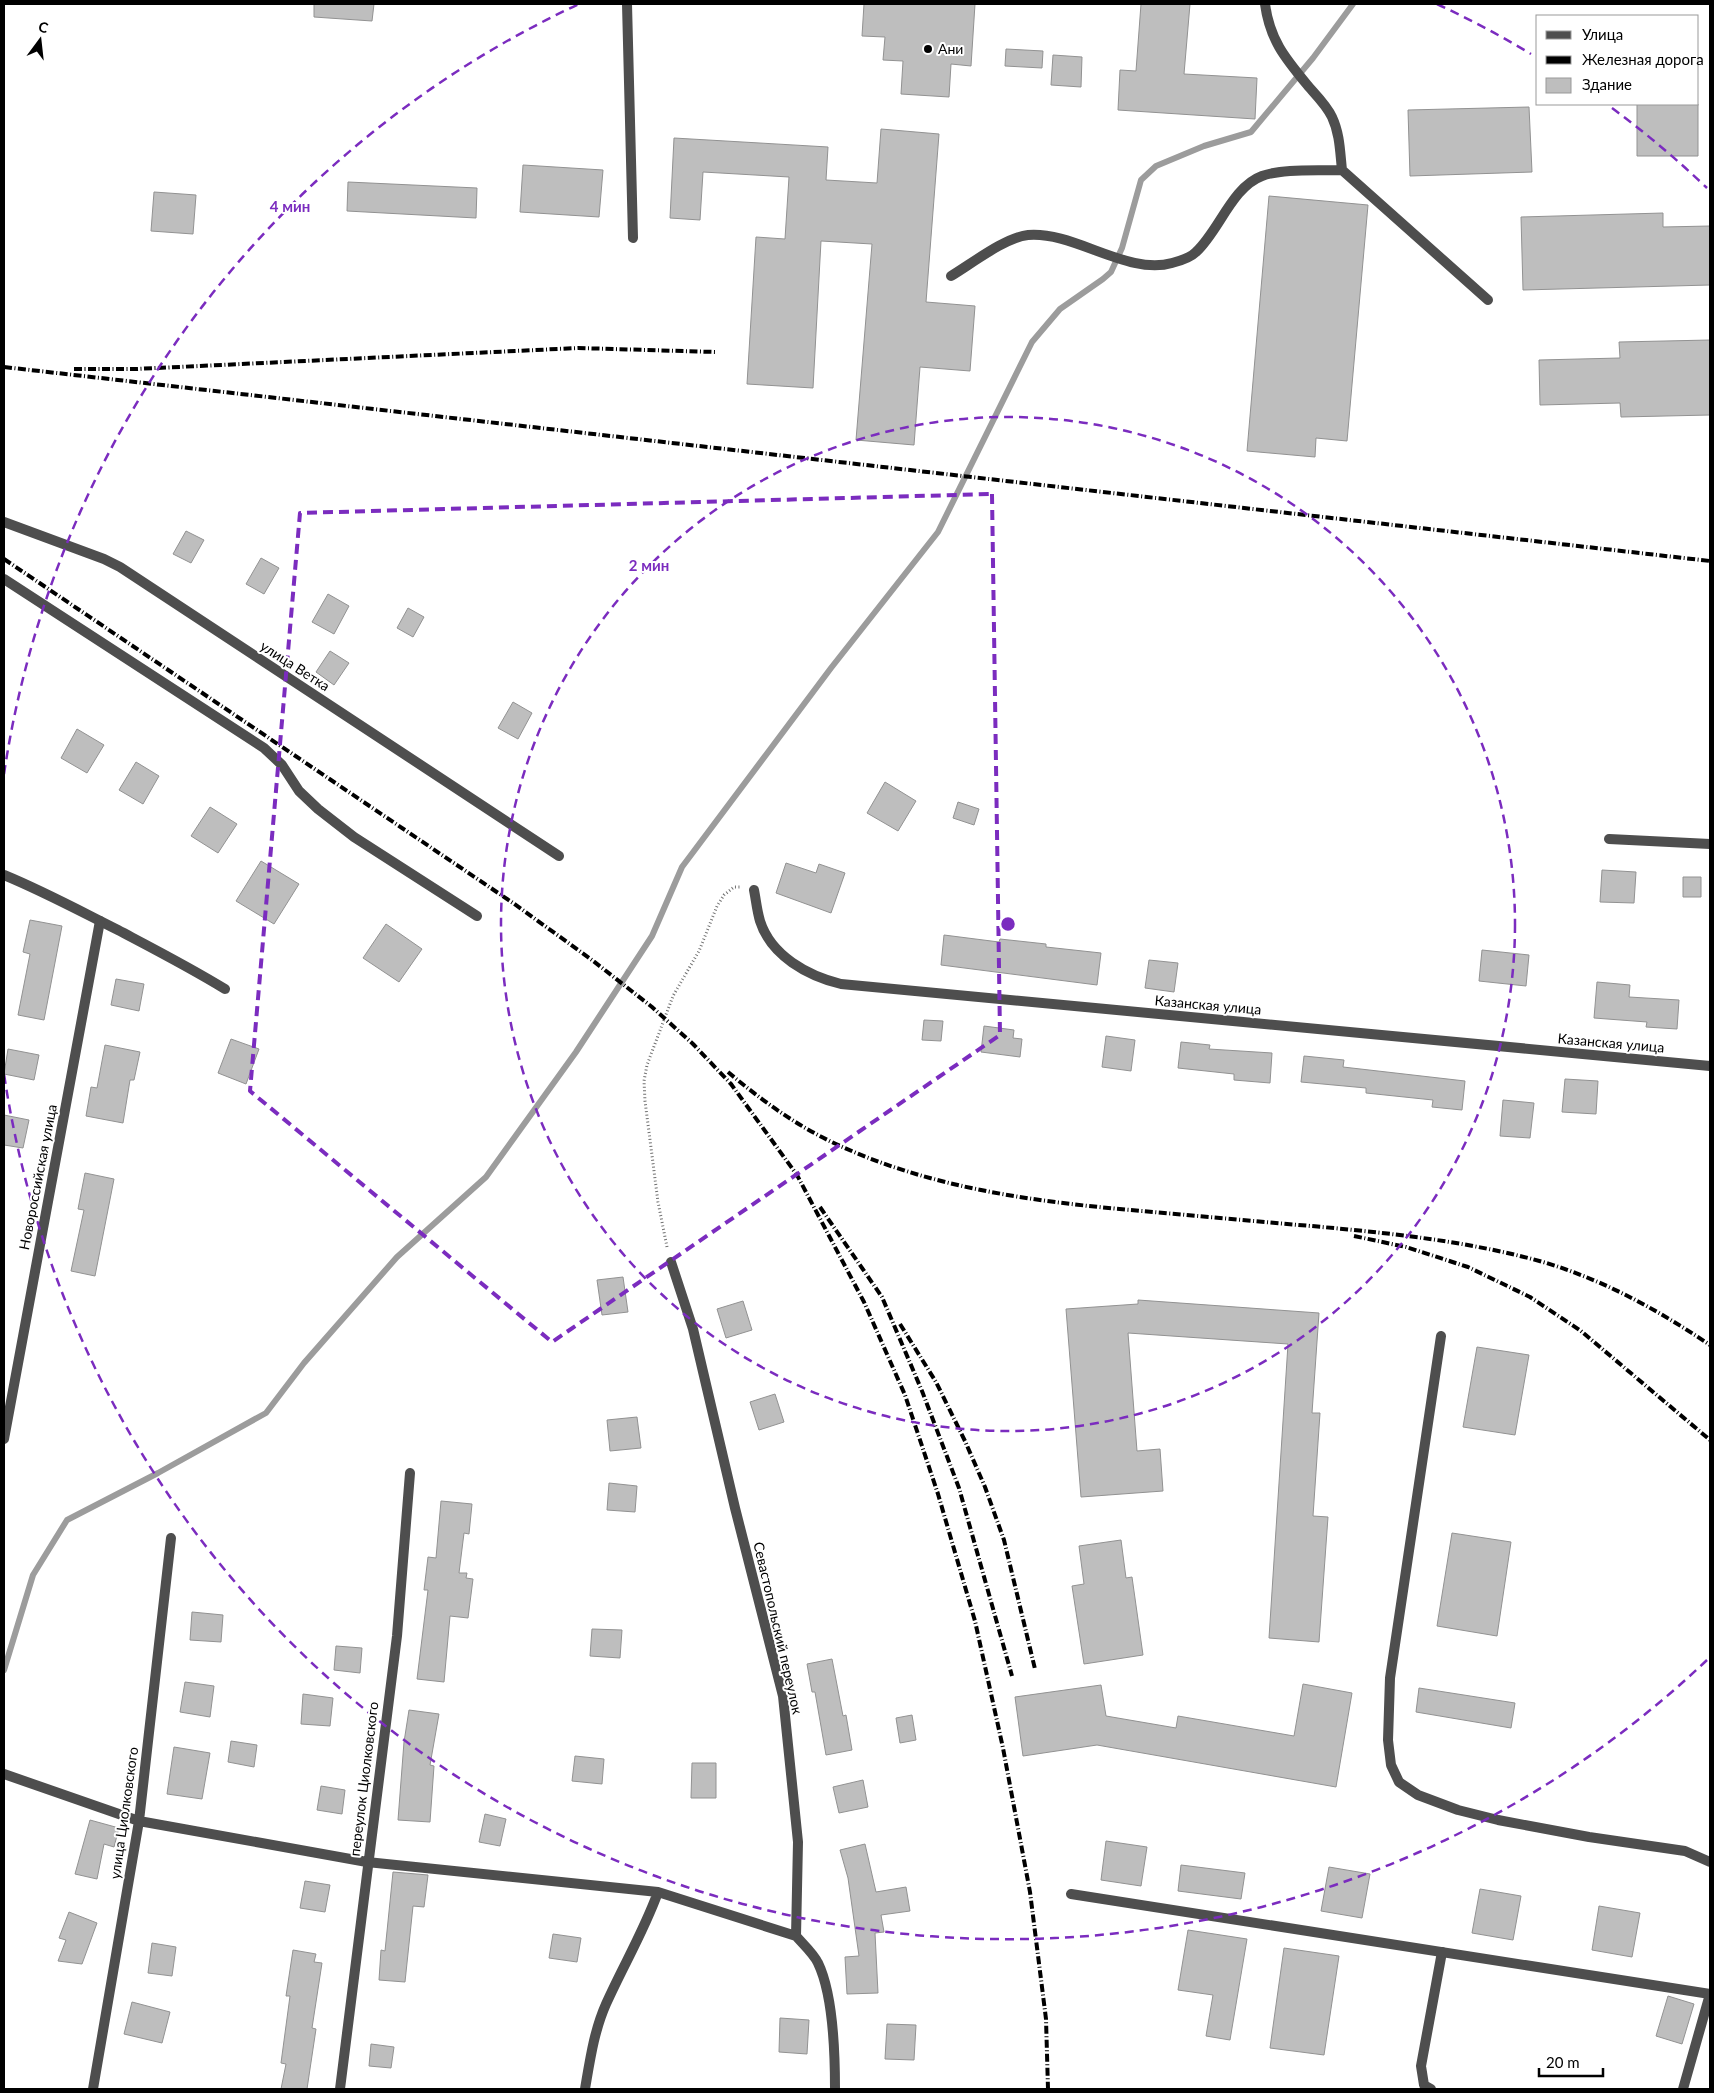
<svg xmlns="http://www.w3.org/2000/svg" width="1714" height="2093" font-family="Lato,sans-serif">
	<rect width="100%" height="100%" fill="#fff"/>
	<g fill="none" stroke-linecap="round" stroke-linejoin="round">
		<!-- stream -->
		<path stroke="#9c9c9c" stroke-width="6" d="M4,1670L33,1575L67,1520L158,1473L266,1413L304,1363L397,1257L486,1177L576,1052L652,936L682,867L831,668L938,532L1032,342L1060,309L1103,279L1111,272L1122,248L1141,180L1156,166L1204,146L1251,132L1313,58L1353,4"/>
	</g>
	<!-- building -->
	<path fill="#bebebe" stroke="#929292" d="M314,4H374L372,21L314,17Z
		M864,4H975L971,66L951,64L949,97L901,94L903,61L883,60L885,37L862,36Z
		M1141,4H1190L1184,74L1257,78L1255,119L1118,110L1120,70L1136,71Z
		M1006,49L1043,51L1042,68L1005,66Z
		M1053,55L1082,57L1081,87L1051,85Z
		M1637,104H1698V156H1637Z
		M1529,107L1532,172L1410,176L1408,110Z
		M881,129L939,134L926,302L975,306L970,371L920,367L914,445L856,440L872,244L821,241L813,388L747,384L756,237L785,239L789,177L703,172L700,220L670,218L674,138L828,147L826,180L877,183Z
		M523,165L603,170L599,217L520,212Z
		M348,182L477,188L476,218L347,211Z
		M154,192L196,195L193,234L151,231Z
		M1269,196L1368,205L1347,441L1316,438L1315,457L1247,451Z
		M1663,213V227L1710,226V285L1523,290L1521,217Z
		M1710,340V415L1621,417L1620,403L1540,405L1539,360L1620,358L1619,342Z
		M186,531L204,540L191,563L173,554Z
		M261,558L279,568L264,594L246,584Z
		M328,594L349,606L334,634L312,622Z
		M408,608L424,617L413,637L397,628Z
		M330,651L349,663L334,685L316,672Z
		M513,702L532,713L518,739L498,728Z
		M77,729L104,745L87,773L61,758Z
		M136,762L159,776L143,804L119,790Z
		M885,782L916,801L898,831L867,813Z
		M958,802L979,809L974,825L953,818Z
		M210,807L237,824L218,853L191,836Z
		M261,861L299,884L274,924L236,901Z
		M786,863L816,873L819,864L845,873L831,913L776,893Z
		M1602,870L1636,872L1634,903L1600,902Z
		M1683,877H1701V897H1683Z
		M30,920L62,926L44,1020L18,1015L30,954L23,952Z
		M386,924L422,949L399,982L363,958Z
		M944,935L999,942L1000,939L1046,944V947L1101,953L1097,985L941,965Z
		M1482,950L1529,955L1526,986L1479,981Z
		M1149,960L1178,963L1174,992L1145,988Z
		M116,979L144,984L139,1011L111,1005Z
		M1597,982L1630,985L1629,997L1679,1000L1677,1029L1646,1027L1647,1022L1594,1018Z
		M924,1020L943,1021L941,1041L922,1040Z
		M984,1026L1014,1030L1013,1038L1022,1039L1020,1057L981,1052Z
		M1106,1036L1135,1040L1131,1071L1102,1067Z
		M231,1039L259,1049L246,1084L218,1073Z
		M1181,1042L1210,1045L1209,1049L1272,1053L1270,1083L1234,1080V1074L1178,1068Z
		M105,1045L140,1052L134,1080H130L123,1123L86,1116L91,1087L97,1088Z
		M8,1049L39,1055L34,1080L4,1074Z
		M1304,1056L1344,1060L1343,1067L1465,1081L1462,1110L1432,1107L1433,1100L1366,1093V1088L1301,1082Z
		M1565,1079L1598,1081L1596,1114L1562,1112Z
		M1503,1100L1534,1103L1530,1138L1500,1136Z
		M4,1115L29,1120L23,1148L4,1145Z
		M85,1173L114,1179L95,1276L71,1271L84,1210L78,1209Z
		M623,1277L628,1312L602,1315L597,1280Z
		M1138,1300L1319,1313L1312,1413H1320L1313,1516L1328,1517L1319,1642L1269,1638L1288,1344L1128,1333L1137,1451L1160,1449L1163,1491L1081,1497L1066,1309L1138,1304Z
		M743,1301L752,1330L726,1338L717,1309Z
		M1477,1347L1529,1355L1515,1435L1463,1427Z
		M775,1394L784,1422L759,1430L750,1402Z
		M637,1417L641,1448L610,1451L607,1420Z
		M609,1483L637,1486L635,1512L607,1510Z
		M441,1501L472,1504L469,1534L464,1533L459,1573H467L466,1578L473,1579L468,1618L450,1616L444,1682L417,1679L428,1590H424L428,1557L436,1558Z
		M1452,1533L1511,1542L1497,1636L1437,1626Z
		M1121,1540L1126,1578L1132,1577L1143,1655L1084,1664L1072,1586L1084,1584L1079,1546Z
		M192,1612L223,1615L221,1642L190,1640Z
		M592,1629L622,1630L620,1658L590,1656Z
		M336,1646L362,1648L360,1673L334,1670Z
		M832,1659L843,1716L846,1715L852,1750L826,1755L815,1692H812L807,1664Z
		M185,1682L214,1686L210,1717L180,1712Z
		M1303,1684L1352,1693L1336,1787L1097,1745L1023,1756L1015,1697L1101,1685L1106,1716L1176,1728L1178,1716L1294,1736Z
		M1419,1688L1515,1703L1511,1728L1416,1712Z
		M303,1694L333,1698L330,1726L301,1724Z
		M409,1710L439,1714L430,1765L434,1766L430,1822L398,1820L404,1742Z
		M912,1715L916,1740L900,1743L896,1718Z
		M231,1741L257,1745L254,1767L228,1762Z
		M174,1747L210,1753L202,1799L167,1794Z
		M575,1756L604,1759L602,1784L572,1781Z
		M692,1763H716V1798H691Z
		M863,1780L868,1807L839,1813L833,1787Z
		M321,1786L345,1790L342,1814L317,1810Z
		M485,1814L506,1819L500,1846L479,1842Z
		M90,1820L119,1828L114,1847L104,1844L97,1879L75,1874Z
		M1106,1841L1147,1847L1141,1886L1101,1880Z
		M865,1844L876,1892L906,1887L910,1911L881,1915L884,1932L875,1933L878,1993L847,1994L845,1957L859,1956L848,1878L840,1850Z
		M1181,1865L1245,1873L1241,1899L1178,1891Z
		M1329,1867L1370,1874L1362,1918L1321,1911Z
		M393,1872L428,1875L424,1907L413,1906L405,1982L379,1980L381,1950L385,1951Z
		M305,1881L330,1885L325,1912L300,1908Z
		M1480,1889L1521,1896L1513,1940L1472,1933Z
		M1599,1906L1640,1913L1632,1957L1592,1950Z
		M69,1912L97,1923L82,1964L58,1961L66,1940L59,1938Z
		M1188,1930L1247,1939L1230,2040L1206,2036L1213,1995L1178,1990Z
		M553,1934L581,1938L577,1962L549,1958Z
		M152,1943L176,1947L172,1976L148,1973Z
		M1284,1948L1339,1956L1324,2055L1270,2048Z
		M293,1950L316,1954L314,1962L322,1963L312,2028L316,2029L307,2089H281L286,2064L281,2063L290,1996H286Z
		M1668,1996L1694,2004L1682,2044L1656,2036Z
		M132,2002L170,2012L162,2043L124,2034Z
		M780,2018L809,2020L807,2054L779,2052Z
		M887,2024L916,2025L914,2060L885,2059Z
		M371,2044L394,2047L391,2068L369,2066Z"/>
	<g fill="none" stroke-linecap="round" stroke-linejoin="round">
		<!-- path -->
		<path stroke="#707070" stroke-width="3" stroke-dasharray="1 2.5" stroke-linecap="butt" d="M667,1247L658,1202L645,1101L644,1081L647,1065L673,996L699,951L717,906L724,895L734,887H741"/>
		<!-- service -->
		<path stroke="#4e4e4e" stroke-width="10" d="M627,4L633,238
			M1265,4C1270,41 1286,59 1309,87C1317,96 1327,106 1332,117C1340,134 1340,152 1342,170L1488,300
			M951,276C971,264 1006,237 1028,235C1074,231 1128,276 1172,263C1180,261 1190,258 1196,252C1219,231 1232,187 1262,176C1284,168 1318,171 1342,170
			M4,579L264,748L282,765L299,791L318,809L354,837L477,916
			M4,875C43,891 80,911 118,930C154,949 191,968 225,989
			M1441,1336L1390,1678L1388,1740L1391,1765L1399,1782L1418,1795L1458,1810L1498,1820L1589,1837L1685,1851L1710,1862
			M1431,2089L1424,2085L1421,2066L1442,1952"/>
		<!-- minor -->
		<path stroke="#4e4e4e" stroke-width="10" d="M4,522L104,559L120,567L559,856
			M1609,839L1710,844
			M754,890C756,900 757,911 760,921C771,956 808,976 841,984L1710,1066
			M671,1262L693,1329L735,1508L783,1696L798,1842L796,1936C803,1944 814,1954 818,1963C833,1994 835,2054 835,2089
			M4,1439L100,921
			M4,1774L139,1821L367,1862L658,1892L796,1936
			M1071,1894L1710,1994
			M93,2089L139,1821L171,1538
			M340,2089L397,1636L410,1473
			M585,2089C590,2060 594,2031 606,2004C623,1966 644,1931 658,1892
			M1683,2089L1710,1994"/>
		<!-- rail -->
		<path stroke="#000" stroke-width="4" stroke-dasharray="8 2.5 1 2.5" stroke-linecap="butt" d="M4,367L1710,561
			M74,369H136L578,348L716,352
			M4,559L513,903L592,960L652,1007L693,1044L731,1084L797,1175L864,1302L905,1395L938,1494L975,1621L1003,1748L1030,1892L1046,2019L1048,2089
			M728,1072C761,1100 797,1126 836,1144C928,1187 1029,1201 1130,1210C1190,1215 1251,1221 1311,1226C1389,1233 1468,1241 1543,1262C1604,1280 1658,1310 1710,1345
			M820,1207L882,1297L922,1391L959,1488L1012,1676
			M1354,1236L1406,1247L1468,1267L1530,1297L1581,1331L1710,1440
			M900,1324L936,1382L965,1441L985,1487L1004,1540L1035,1669"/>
	</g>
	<!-- marked area -->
	<path fill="none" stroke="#7b2cbf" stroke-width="4" stroke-dasharray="10 6" stroke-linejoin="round" d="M992,494L1000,1035L552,1342L250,1091L300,513Z"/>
	<!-- distance rings -->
	<g fill="none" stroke="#7b2cbf" stroke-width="2.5" stroke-dasharray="9 6">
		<circle cx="1008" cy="924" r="507"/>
		<path d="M1707 1660A1015 1015 0 0 1 4 1074M4 774A1015 1015 0 0 1 579 4M1437 4A1015 1015 0 0 1 1531 54M1612 108A1015 1015 0 0 1 1707 188"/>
	</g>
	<!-- markers -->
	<circle fill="#000" stroke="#fff" stroke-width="2" cx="928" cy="49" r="5"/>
	<g text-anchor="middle" stroke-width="4" stroke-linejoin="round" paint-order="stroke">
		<!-- poi labels -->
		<g font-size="14" fill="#000" stroke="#fff" text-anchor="start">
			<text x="938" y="54">Ани</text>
		</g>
		<!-- street labels -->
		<g font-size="14" fill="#000" stroke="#fff">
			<text transform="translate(295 666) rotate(33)" y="5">улица Ветка</text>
			<text transform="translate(1208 1005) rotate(5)" y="5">Казанская улица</text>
			<text transform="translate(1611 1043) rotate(5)" y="5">Казанская улица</text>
			<text transform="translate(38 1177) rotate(-79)" y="5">Новороссийская улица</text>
			<text transform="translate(778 1628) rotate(77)" y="5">Севастопольский переулок</text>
			<text transform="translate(364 1779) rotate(-83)" y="5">переулок Циолковского</text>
			<text transform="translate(124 1813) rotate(-82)" y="5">улица Циолковского</text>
		</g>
	</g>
	<circle cx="1008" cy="924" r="8" fill="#7b2cbf" stroke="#fff" stroke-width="2.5"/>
	<g font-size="15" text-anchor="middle" font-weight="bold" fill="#7b2cbf" stroke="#fff" stroke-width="4" stroke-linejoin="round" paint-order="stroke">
		<text x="290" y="212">4 мин</text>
		<text x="649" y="571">2 мин</text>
	</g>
	<!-- border -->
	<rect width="1714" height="2093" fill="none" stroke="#000000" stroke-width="10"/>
	<!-- legend -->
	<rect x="1536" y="15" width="162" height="90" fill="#ffffff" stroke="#999999"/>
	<rect x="1546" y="31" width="25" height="8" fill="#4e4e4e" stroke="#999999"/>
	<text x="1582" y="40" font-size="15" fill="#000000">Улица</text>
	<rect x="1546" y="56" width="25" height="8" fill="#000000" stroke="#999999"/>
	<text x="1582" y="65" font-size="15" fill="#000000">Железная дорога</text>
	<rect x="1546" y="78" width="25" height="15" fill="#bebebe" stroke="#999999"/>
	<text x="1582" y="90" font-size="15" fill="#000000">Здание</text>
	<!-- north arrow -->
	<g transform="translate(40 40) rotate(15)" stroke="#ffffff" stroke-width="4" paint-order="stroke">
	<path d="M0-4L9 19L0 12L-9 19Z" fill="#000000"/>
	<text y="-8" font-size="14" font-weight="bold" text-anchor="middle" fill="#000000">С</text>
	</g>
	<!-- scale -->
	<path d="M1539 2068v8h64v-8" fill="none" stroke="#000000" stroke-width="2.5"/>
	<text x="1546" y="2068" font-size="15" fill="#000000" stroke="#ffffff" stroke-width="4" paint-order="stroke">20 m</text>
</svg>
